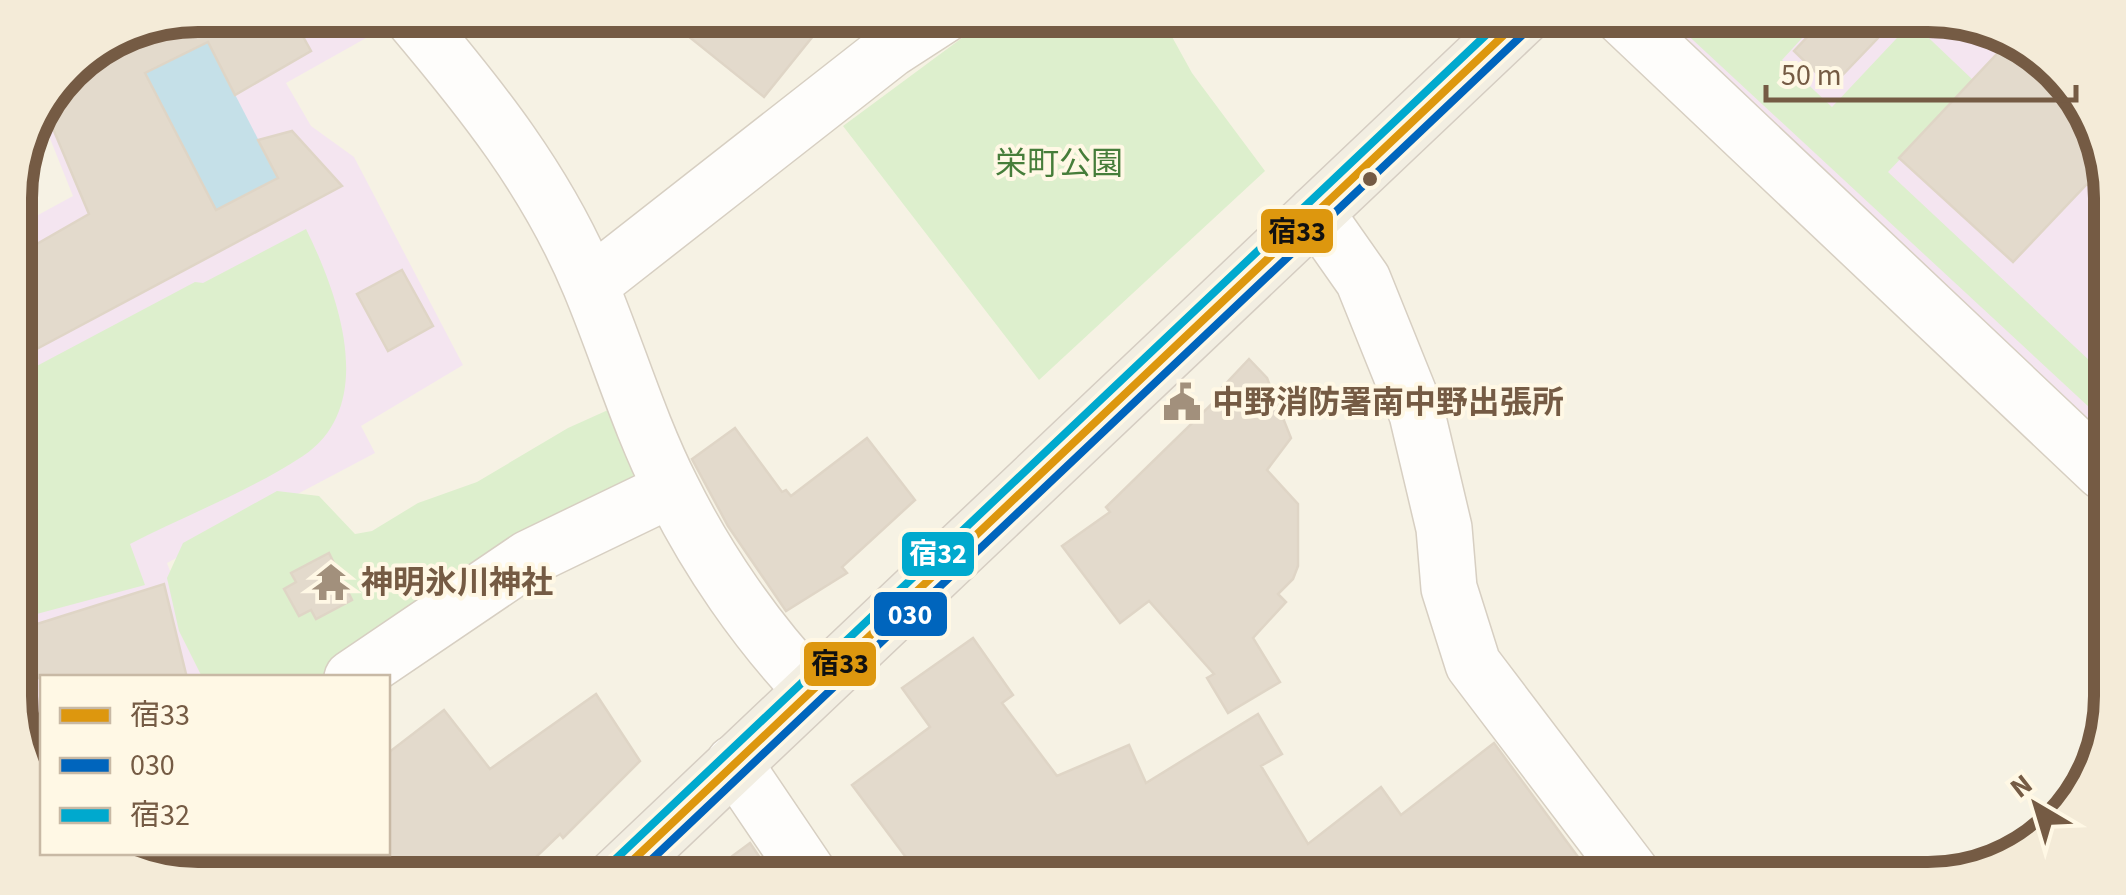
<svg xmlns="http://www.w3.org/2000/svg" width="2126" height="895" font-family="'Source Sans 3','Noto Sans JP',sans-serif">
	<rect width="100%" height="100%" fill="#f6f2e4"/>
	<!-- education -->
	<path fill="#f4e5f0" d="M199,15H384L391,24L286,83L311,126L354,157L463,365L361,426L375,453L167,563L211,677L42,678V785L18,732L16,227L73,196L39,111L77,61Z
		M1640,15H1928L1997,29L2073,86L2109,174L2104,449Z"/>
	<!-- green -->
	<path fill="#ddefcd" d="M993,15H1160L1192,73L1265,171L1039,380L843,126Z
		M1666,15H1823L1782,60L1832,107L1912,22L1974,81L1888,172L2105,375L2104,421Z
		M306,229C338,294 379,405 303,456C250,491 186,515 130,544L145,585L18,619L16,377L195,282L203,283Z
		M608,410L657,421L672,466L365,677H202L179,631L167,578L183,543L277,491L319,496L355,534L372,531L418,503L477,482L568,428Z"/>
	<!-- water -->
	<path fill="#c5e0e8" d="M208,42L278,178L216,210L145,73Z"/>
	<!-- building -->
	<path fill="#e3dacc" stroke="#dfd5c6" stroke-width="2.5" d="M198,15H291L311,51L235,95L208,42L145,73L216,210L278,178L258,140L292,131L342,186L16,360V256L89,214L43,105L77,61Z
		M662,15H830L764,97Z
		M1828,15H1900L1831,87L1794,51Z
		M2011,39L2073,86L2109,174V204L2087,184L2013,262L1899,158Z
		M402,270L433,326L388,351L357,294Z
		M1249,359L1267,378L1291,438L1267,470L1298,504V566L1293,579L1278,594L1286,602L1253,638L1280,682L1228,713L1207,678L1214,674L1149,601L1120,623L1062,546L1110,512L1106,507L1220,396L1217,393Z
		M735,428L782,492L786,490L791,496L867,438L915,500L842,567L847,573L786,611L728,526L692,459Z
		M329,553L352,600L316,619L311,610L299,616L284,589L296,582L291,573Z
		M164,584L187,678H18V630Z
		M973,638L1013,695L1002,703L1057,776L1129,745L1146,783L1258,714L1282,754L1261,766L1308,844L1381,787L1401,815L1494,743L1595,880H941L929,864L917,872L852,785L930,727L902,688Z
		M596,694L640,761L563,838L560,834L512,880H388V753L444,710L490,769Z
		M750,843L775,880H700Z"/>
	<g fill="none" stroke-linecap="round" stroke-linejoin="round">
		<!-- minor casing -->
		<g stroke="#d7cfc2" stroke-width="58">
			<path id="minor" d="M410,15C481,99 547,181 590,285C618,352 639,424 672,489C707,560 756,631 810,688
				M1620,15L2103,472
				M1316,213L1363,280L1417,414L1444,528L1449,588L1473,664L1637,880
				M590,285L890,50L944,15
				M352,678L529,558L672,489
				M734,763L813,880"/>
		</g>
		<!-- major casing -->
		<g stroke="#d5cdc2" stroke-width="58">
			<path id="major" d="M612,880L1525,15"/>
		</g>
		<!-- minor -->
		<use href="#minor" stroke="#fefdfb" stroke-width="55"/>
		<!-- major -->
		<use href="#major" stroke="#f2eee2" stroke-width="55"/>
		<!-- bus-1 casing -->
		<g stroke="#fff8e5" stroke-width="15">
			<path id="bus-1" d="M612,880L1525,15"/>
		</g>
		<!-- bus-2 casing -->
		<g stroke="#fff8e5" stroke-width="15">
			<path id="bus-2" d="M630,880L1534,24"/>
		</g>
		<!-- bus-3 casing -->
		<g stroke="#fff8e5" stroke-width="15">
			<path id="bus-3" d="M603,871L1507,15"/>
		</g>
		<!-- bus-1 -->
		<use href="#bus-1" stroke="#dd970e" stroke-width="8"/>
		<!-- bus-2 -->
		<use href="#bus-2" stroke="#0065bd" stroke-width="8"/>
		<!-- bus-3 -->
		<use href="#bus-3" stroke="#00a9ce" stroke-width="8"/>
	</g>
	<!-- icons -->
	<defs>
		<g id="civic-bare" transform="scale(3)"><path d="M-.6-6.5H3V-4.5H.6V-3L4-1V1h2V6H-6V1h2V-1L-.6-3ZM-1.2 2.5V6h2.4V2.5Z" fill="#a2907c" stroke="#fff8e5" stroke-width="2.5" paint-order="stroke"/></g>
		<g id="temple-bare" transform="scale(3)"><path d="M0-6L5-2H3V0L6.5 2.5H4V6H1.5V3h-3V6H-4V2.5H-6.5L-3 0V-2H-5Z" fill="#a2907c" stroke="#fff8e5" stroke-width="2.5" paint-order="stroke"/></g>
	</defs>
	<g fill-rule="evenodd">
		<use href="#civic-bare" x="1182" y="402"/>
		<use href="#temple-bare" x="331" y="582"/>
	</g>
	<!-- markers -->
	<circle fill="#755b44" stroke="#fff8e5" stroke-width="4" cx="1370" cy="179" r="9"/>
	<g text-anchor="middle" stroke-width="8" stroke-linejoin="round" paint-order="stroke">
		<!-- park labels -->
		<g font-size="32" fill="#467d3a" stroke="#fff8e5">
			<text x="1059" y="174">栄町公園</text>
		</g>
		<!-- poi labels -->
		<g font-size="32" font-weight="bold" fill="#755b44" stroke="#fff8e5" text-anchor="start">
			<text x="1212" y="413">中野消防署南中野出張所</text>
			<text x="361" y="593">神明氷川神社</text>
		</g>
	</g>
	<!-- crop -->
	<path d="M0 0H2126V895H0ZM198 32H1928A166 166 0 0 1 2094 198V696A166 166 0 0 1 1928 862H198A166 166 0 0 1 32 696V198A166 166 0 0 1 198 32Z" fill="#f4ebd8" fill-rule="evenodd"/>
	<path fill="none" stroke="#755b44" stroke-width="12" d="M198 32H1928A166 166 0 0 1 2094 198V696A166 166 0 0 1 1928 862H198A166 166 0 0 1 32 696V198A166 166 0 0 1 198 32Z"/>
	<g stroke="#fff8e5" stroke-width="4">
		<rect x="1259" y="207" width="76" height="48" rx="10" fill="#dd970e"/>
		<rect x="900" y="530" width="76" height="48" rx="10" fill="#00a9ce"/>
		<rect x="872" y="590" width="77" height="48" rx="10" fill="#0065bd"/>
		<rect x="802" y="640" width="76" height="48" rx="10" fill="#dd970e"/>
	</g>
	<g font-size="28" text-anchor="middle" font-weight="bold" fill="#fff">
		<text x="938" y="563">宿32</text>
		<text x="910" y="624">030</text>
	</g>
	<g font-size="28" text-anchor="middle" font-weight="bold" fill="#111">
		<text x="1297" y="241">宿33</text>
		<text x="840" y="673">宿33</text>
	</g>
	<!-- legend -->
	<rect x="40" y="675" width="350" height="180" fill="#fff8e5" stroke="#c8b9a5" stroke-width="2.5"/>
	<rect x="60" y="708" width="50" height="15" fill="#dd970e" stroke="#c8b9a5" stroke-width="2.5"/>
	<text x="130" y="725" font-size="30" fill="#755b44">宿33</text>
	<rect x="60" y="758" width="50" height="15" fill="#0065bd" stroke="#c8b9a5" stroke-width="2.5"/>
	<text x="130" y="775" font-size="30" fill="#755b44">030</text>
	<rect x="60" y="808" width="50" height="15" fill="#00a9ce" stroke="#c8b9a5" stroke-width="2.5"/>
	<text x="130" y="825" font-size="30" fill="#755b44">宿32</text>
	<!-- north arrow -->
	<g transform="translate(2036 805) rotate(322)" stroke="#fff8e5" stroke-width="8" paint-order="stroke">
	<path d="M0-8L18 38L0 25L-18 38Z" fill="#755b44"/>
	<text y="-15" font-size="28" font-weight="bold" text-anchor="middle" fill="#755b44">N</text>
	</g>
	<!-- scale -->
	<path d="M1766 85v15h310v-15" fill="none" stroke="#755b44" stroke-width="5"/>
	<text x="1781" y="85" font-size="30" fill="#755b44" stroke="#fff8e5" stroke-width="8" paint-order="stroke">50 m</text>
</svg>
